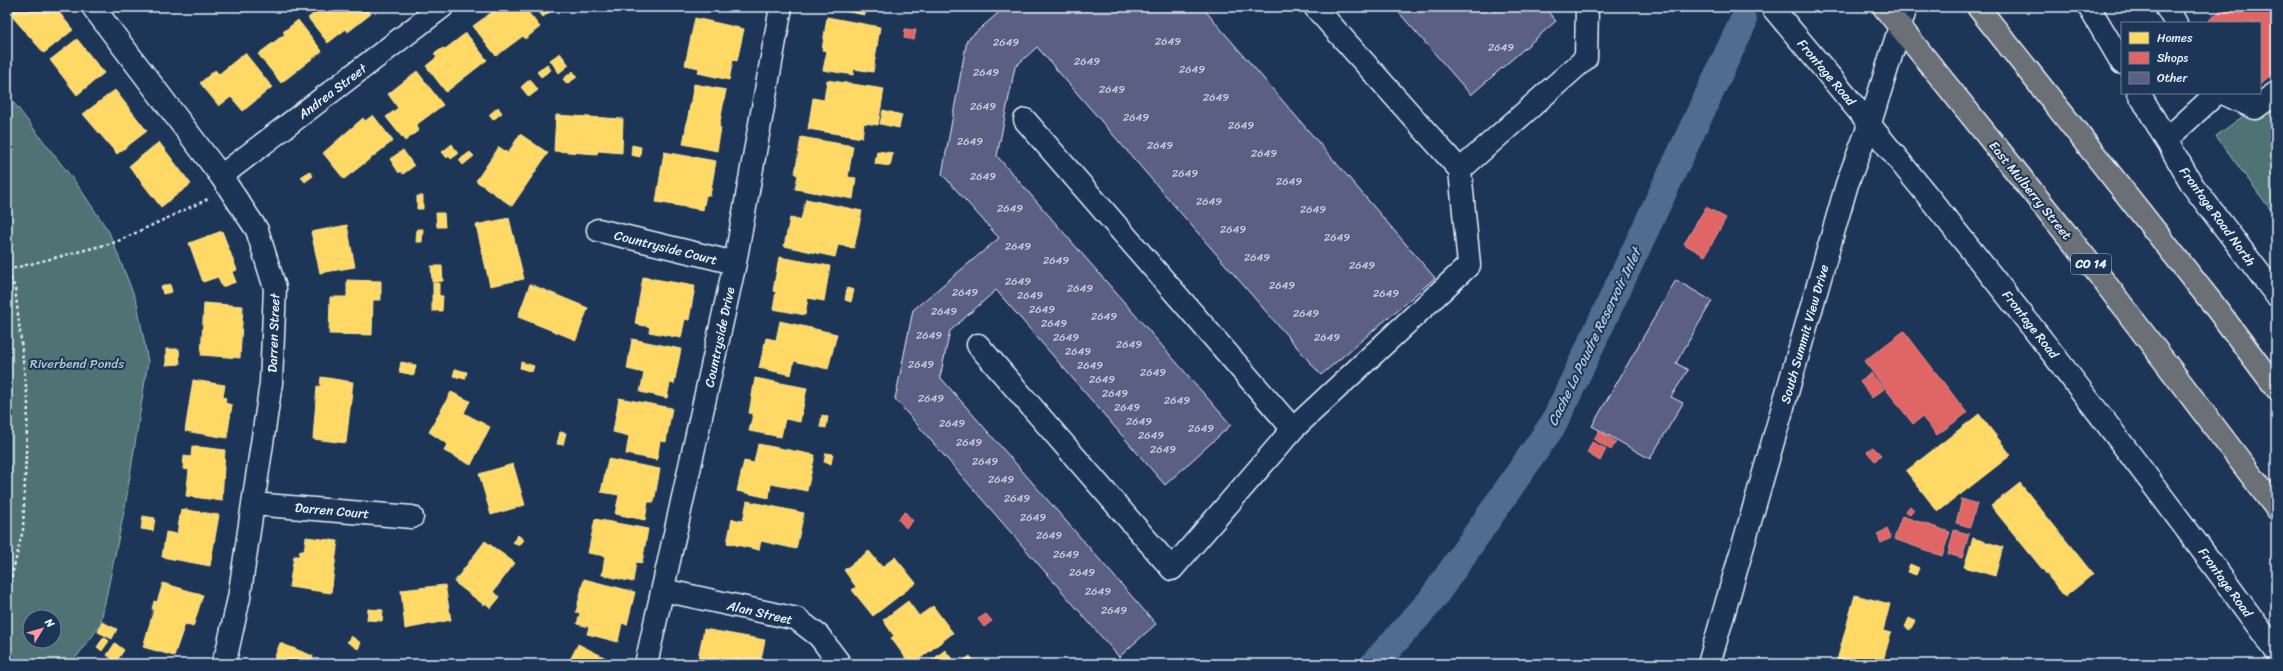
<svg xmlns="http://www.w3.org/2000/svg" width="2283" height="671" font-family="Sriracha,sans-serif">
	<rect width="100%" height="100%" fill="#1d3557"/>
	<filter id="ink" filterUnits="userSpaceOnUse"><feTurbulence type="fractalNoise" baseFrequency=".025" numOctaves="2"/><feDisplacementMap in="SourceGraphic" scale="8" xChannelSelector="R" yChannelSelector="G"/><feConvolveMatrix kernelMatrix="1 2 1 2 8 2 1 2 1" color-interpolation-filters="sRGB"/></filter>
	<g filter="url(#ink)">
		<!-- green -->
		<path fill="#4f7374" stroke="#9cb2b6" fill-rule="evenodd" d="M2276,92V217L2216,136Z
			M7,94L79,187L109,232L137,303L148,362L125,507L100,626L71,664H7ZM30,617H54V641H30Z"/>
		<!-- homes -->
		<path fill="#ffd966" stroke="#f8e092" d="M17,7H55L73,30L44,53L9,13Z
			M322,7H366L371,14L348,32L346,29L328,43L308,18Z
			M499,7H524L540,27L525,39L523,36L496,56L473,26Z
			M535,7H556L543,17Z
			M834,7H866L865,15L833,9Z
			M827,17L880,27L873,72L854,69L853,75L823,70L827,51L822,50Z
			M695,18L744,29L737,61L733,60L729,80L698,73L699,68L685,65Z
			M298,20L322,51L281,83L258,54L285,34L283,32Z
			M466,33L487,60L446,92L426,66L437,57L434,54L443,48L445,49Z
			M77,39L104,73L77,95L50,60Z
			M245,53L272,87L243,111L231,97L219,106L200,83L215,70L219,74Z
			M560,53L569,65L559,73L550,60Z
			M547,64L551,70L541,77L537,72Z
			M417,71L443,105L416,125L419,130L405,141L386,117L398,108L388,94Z
			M573,71L577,77L567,84L563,79Z
			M530,79L538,90L529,97L521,87Z
			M827,80L884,89L878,125L864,123L862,138L808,129L813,98L824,100Z
			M694,84L726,90L719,127L721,128L717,151L683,144Z
			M115,90L147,131L117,154L83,114Z
			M498,107L502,113L493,120L489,115Z
			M883,110L902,115L899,128L880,124Z
			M373,115L393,141L344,179L323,153L363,118L365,121Z
			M556,115L623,119L622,153L598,151L597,154L554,151Z
			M520,134L548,153L512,206L476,181L499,147L508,153Z
			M801,137L853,146L848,177L856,178L853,199L795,189L798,175L795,174Z
			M159,142L191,184L161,207L129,166Z
			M452,144L458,154L451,159L449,156L447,158L442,152Z
			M632,145L641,147L640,157L631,155Z
			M403,150L414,166L403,174L401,171L399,173L390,159Z
			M877,151L893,153L890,166L875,164Z
			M470,152L474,156L463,165L459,160Z
			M664,152L716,161L710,196L706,195L703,210L656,202Z
			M309,171L313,176L305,182L301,177Z
			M417,196H423V209H417Z
			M806,199L862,211L854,248L838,245L835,257L784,246L790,218L801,220Z
			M436,213H444L445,227H437Z
			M509,218L524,279L490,286L476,225Z
			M347,225L355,267L320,273L311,232Z
			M417,229H423L422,242H416Z
			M222,231L237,270L232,272L236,282L222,287L218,277L203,282L189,243Z
			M779,257L830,266L824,301L808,298L805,315L773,309L776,292L773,291Z
			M431,266H442L443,281L432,282Z
			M643,277L695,286L689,320L685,319L681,338L649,332L650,327L635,324Z
			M347,280L381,281V300H373L372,335L329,334L330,297H347Z
			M433,283H439V295H433Z
			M170,284L172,292L163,294L161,287Z
			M530,284L588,308L576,340L518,317Z
			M847,288L854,290L851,302L845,300Z
			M432,295L443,296L442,311H432Z
			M204,303L243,306L240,358L201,355Z
			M780,321L837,334L828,369L794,361L791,375L759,368L766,338L776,340Z
			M632,339L681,349L674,384L670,383L667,398L640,392L644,373L627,369Z
			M166,349H179L180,364L166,365Z
			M401,362L416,365L414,375L399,372Z
			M521,362L534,366L532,372L520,368Z
			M455,369L467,372L465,379L453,376Z
			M321,377L353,382L346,443L313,439L317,386L320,387Z
			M755,378L807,388L800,422L785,419L781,437L749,431L753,414L749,413Z
			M193,380L225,385L223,397L226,398L225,403L232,405L227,438L185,431Z
			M451,392L470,401L464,413L490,427L471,465L444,451L447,444L429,432Z
			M619,398L672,408L666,442L660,441L657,460L626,454L629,436L613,432Z
			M1979,414L2011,455L1938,512L1906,471Z
			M822,415L828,417L826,428L820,427Z
			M560,432L566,433L563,445L557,444Z
			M758,444L815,455L807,491L771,484L769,498L737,491L744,461L754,463Z
			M192,446L225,450L222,501L186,496L189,470L183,469L184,456L191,457Z
			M826,453L833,454L831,464L824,462Z
			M608,459L660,469L654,502H648L645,520L615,514L619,495L601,492Z
			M513,464L525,505L491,515L479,474Z
			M2020,483L2093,574L2065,597L1991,506Z
			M747,501L804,513L796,549L761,541L759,550L727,543L732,519L743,521Z
			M181,509L219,515L210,566L162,557L166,532L177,534Z
			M143,516L155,518L153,531L141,529Z
			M595,519L648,529L642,563L636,562L633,582L602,575L605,556L588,553Z
			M518,535L524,540L519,546L513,542Z
			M306,537L338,541L331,593L289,587L294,556H299L300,551H304Z
			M1973,538L2003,547L1995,576L1964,567Z
			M485,541L515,563L493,592L500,597L491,608L485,603L484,605L454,582Z
			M869,551L882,567L895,557L916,583L873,616L852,590L856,587L844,570Z
			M1910,564L1919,568L1916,575L1907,572Z
			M584,579L635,592L627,625L622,623L618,642L587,634L589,627L577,624L580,613L576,612Z
			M163,583L203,595L193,627L185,624L174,656L143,647L154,609H152L154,601L157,602Z
			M445,585L451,620L405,629L401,590Z
			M1855,595L1890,604L1883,631L1891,633L1882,664H1836Z
			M908,601L919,616L933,606L953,633L913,664H910L891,638L894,636L883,620Z
			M368,609L383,610L382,621L367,620Z
			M1909,618L1915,621L1910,630L1905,627Z
			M102,622L117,629L112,639L98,632Z
			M704,629L765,640L760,664L697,663Z
			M351,636L361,643L358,649L347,642Z
			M104,637L109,641L102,651L97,647Z
			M115,643L124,650L116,662L107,655Z
			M280,643L313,656L310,664H272Z
			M578,644L610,660L608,664H568Z
			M945,650L956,664H927Z
			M970,656L976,664H959Z
			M550,659L560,664H548Z"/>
		<!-- shops -->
		<path fill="#e06666" stroke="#e29092" d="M2226,7H2276V71L2260,84V23H2211L2209,20Z
			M905,29L916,30L914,40L904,38Z
			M1706,207L1726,218L1705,256L1684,244Z
			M1904,331L1967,413L1937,435L1922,417L1913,424L1864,361Z
			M1871,373L1884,389L1872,398L1860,382Z
			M1599,431L1616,442L1611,450L1594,439Z
			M1592,442L1606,449L1600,461L1587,453Z
			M1873,447L1881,455L1875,461L1867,452Z
			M1962,499L1977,504L1970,527L1956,523Z
			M1910,506L1914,510L1910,515L1905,512Z
			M905,512L913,521L906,528L898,519Z
			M1902,516L1950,532L1942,556L1894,539Z
			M1887,529L1891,538L1881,543L1877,534Z
			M1954,530L1969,534L1962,558L1948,554Z
			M986,614L992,621L984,627L978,619Z"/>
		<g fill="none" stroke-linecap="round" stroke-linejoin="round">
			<!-- canal -->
			<path stroke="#4f6d8f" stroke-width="28" d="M1374,664L1430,602L1554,423L1743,22"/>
		</g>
		<!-- building -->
		<path fill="#5b5f84" stroke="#e8f1f8" d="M1005,7H1202L1435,278L1321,375L1037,47L1015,67L997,156L1231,425L1165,485L996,290L950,331L940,377L1156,624L1119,657L895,399L913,310L999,238L942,174L967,40Z
			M1394,7H1544L1556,21L1471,95Z
			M1676,280L1712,301L1676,363L1688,370L1671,397L1683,403L1650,459L1592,426Z"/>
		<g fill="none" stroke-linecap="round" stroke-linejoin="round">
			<!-- minor casing -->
			<g stroke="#e8f1f8" stroke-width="25">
				<path id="minor" d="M93,7L221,176L257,230L275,288L271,383L239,598L227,652L222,664
					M1315,7L1460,170
					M1772,7C1948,216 2116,430 2276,651
					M2089,7L2122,63
					M2166,7L2176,23
					M2139,93L2193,186L2276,295
					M2223,93L2255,108L2276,93
					M1025,120L1293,429
					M2166,140L2217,93
					M221,176L442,7
					M598,230L735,263
					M978,345L1172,569L1293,429L1469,265L1460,170L1586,58L1587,7
					M253,504L412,517
					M663,590L797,619L819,636L840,664
					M646,664L735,263L781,7
					M1709,664L1847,184L1870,123L1906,7"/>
			</g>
			<!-- highway casing -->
			<g stroke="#e8f1f8" stroke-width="25">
				<path id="highway" d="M1884,7L2096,271L2276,508
					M1978,7L2213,304L2276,388"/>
			</g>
			<!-- path -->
			<path stroke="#e8f1f8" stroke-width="2.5" stroke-dasharray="3 3" stroke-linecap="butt" d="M7,595L23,530L28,404L15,288L7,270L116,242L208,199"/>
			<!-- minor -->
			<use href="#minor" stroke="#1d3557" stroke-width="22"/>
			<!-- highway -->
			<use href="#highway" stroke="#6b6f75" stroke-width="22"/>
		</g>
	</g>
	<g text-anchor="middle" stroke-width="4" stroke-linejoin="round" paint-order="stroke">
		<!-- number labels -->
		<g font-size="11" fill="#c5ccdb">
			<text x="1168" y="45">2649</text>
			<text x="1006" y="46">2649</text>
			<text x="1501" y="51">2649</text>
			<text x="1087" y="65">2649</text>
			<text x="1192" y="73">2649</text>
			<text x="986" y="76">2649</text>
			<text x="1112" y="93">2649</text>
			<text x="1216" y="101">2649</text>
			<text x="983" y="110">2649</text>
			<text x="1136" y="121">2649</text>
			<text x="1241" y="129">2649</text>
			<text x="970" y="145">2649</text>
			<text x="1160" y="149">2649</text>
			<text x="1264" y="157">2649</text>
			<text x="1185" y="177">2649</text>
			<text x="983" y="180">2649</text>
			<text x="1289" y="185">2649</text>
			<text x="1209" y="205">2649</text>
			<text x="1010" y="212">2649</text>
			<text x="1313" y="213">2649</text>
			<text x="1233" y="233">2649</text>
			<text x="1337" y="241">2649</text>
			<text x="1018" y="250">2649</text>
			<text x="1257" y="261">2649</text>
			<text x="1056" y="264">2649</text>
			<text x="1362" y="269">2649</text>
			<text x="1018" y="285">2649</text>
			<text x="1282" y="289">2649</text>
			<text x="1080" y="292">2649</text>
			<text x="965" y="296">2649</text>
			<text x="1386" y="297">2649</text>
			<text x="1030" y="299">2649</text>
			<text x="1042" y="313">2649</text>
			<text x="944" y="315">2649</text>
			<text x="1306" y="317">2649</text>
			<text x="1104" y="320">2649</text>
			<text x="1054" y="327">2649</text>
			<text x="929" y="339">2649</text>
			<text x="1066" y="341">2649</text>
			<text x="1327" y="341">2649</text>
			<text x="1129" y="348">2649</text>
			<text x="1078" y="355">2649</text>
			<text x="921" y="368">2649</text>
			<text x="1090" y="369">2649</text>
			<text x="1153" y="376">2649</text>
			<text x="1102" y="383">2649</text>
			<text x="1115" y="397">2649</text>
			<text x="931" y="402">2649</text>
			<text x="1177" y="404">2649</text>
			<text x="1127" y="411">2649</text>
			<text x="1139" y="425">2649</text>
			<text x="952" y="427">2649</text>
			<text x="1201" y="432">2649</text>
			<text x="1151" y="439">2649</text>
			<text x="969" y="446">2649</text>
			<text x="1163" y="453">2649</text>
			<text x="985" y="465">2649</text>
			<text x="1001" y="483">2649</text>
			<text x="1017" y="502">2649</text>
			<text x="1033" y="521">2649</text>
			<text x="1049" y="539">2649</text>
			<text x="1066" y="558">2649</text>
			<text x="1082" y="576">2649</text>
			<text x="1098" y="595">2649</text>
			<text x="1114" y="614">2649</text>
		</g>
		<!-- shield labels -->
		<rect fill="#1d3557" stroke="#abb9c8" stroke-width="1" x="2071" y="254" width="40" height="20" rx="3"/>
		<g font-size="12" font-weight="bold" fill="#e8f1f8">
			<text x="2091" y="268">CO 14</text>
		</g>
		<!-- street labels -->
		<g font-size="13" fill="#e8f1f8" stroke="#1d3557">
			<text transform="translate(1827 72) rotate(50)" y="5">Frontage Road</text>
			<text transform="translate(332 91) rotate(-37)" y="5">Andrea Street</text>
			<text transform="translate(2031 190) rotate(51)" y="5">East Mulberry Street</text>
			<text transform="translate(2218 216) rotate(54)" y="5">Frontage Road North</text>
			<text transform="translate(666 247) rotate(14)" y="5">Countryside Court</text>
			<text transform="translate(2031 324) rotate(52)" y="5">Frontage Road</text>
			<text transform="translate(273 333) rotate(-88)" y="5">Darren Street</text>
			<text transform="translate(1804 334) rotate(-74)" y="5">South Summit View Drive</text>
			<text transform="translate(719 337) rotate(-78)" y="5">Countryside Drive</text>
			<text transform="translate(332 510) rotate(5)" y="5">Darren Court</text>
			<text transform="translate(2226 582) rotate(54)" y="5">Frontage Road</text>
			<text transform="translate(760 612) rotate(13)" y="5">Alan Street</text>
		</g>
		<!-- park labels -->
		<g font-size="13" fill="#b2c5ca" stroke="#1d3557">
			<text x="77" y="368">Riverbend Ponds</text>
		</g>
		<!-- water labels -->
		<g font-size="14" font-style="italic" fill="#b2c3d3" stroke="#1d3557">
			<text transform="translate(1594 337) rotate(-64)" y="5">Cache La Poudre Reservoir Inlet</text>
		</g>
	</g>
	<!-- margin -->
	<rect width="2283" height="671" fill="none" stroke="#1d3557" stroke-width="24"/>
	<rect x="12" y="12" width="2259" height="647" fill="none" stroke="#e8f1f8" stroke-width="1.5" filter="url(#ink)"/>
	<!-- legend -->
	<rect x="2121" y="22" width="140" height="72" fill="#1d3557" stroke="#6e8097"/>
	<rect x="2129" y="32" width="20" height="12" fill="#ffd966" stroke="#6e8097"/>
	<text x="2157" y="42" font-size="12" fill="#e8f1f8">Homes</text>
	<rect x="2129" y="52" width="20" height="12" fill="#e06666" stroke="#6e8097"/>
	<text x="2157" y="62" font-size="12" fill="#e8f1f8">Shops</text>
	<rect x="2129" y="72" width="20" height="12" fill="#5b5f84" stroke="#6e8097"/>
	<text x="2157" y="82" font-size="12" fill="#e8f1f8">Other</text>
	<!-- north arrow -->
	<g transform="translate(42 629) rotate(52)"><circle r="19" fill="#1d3557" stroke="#6e8097"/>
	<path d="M0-3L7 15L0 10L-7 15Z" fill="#ff9aa2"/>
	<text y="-6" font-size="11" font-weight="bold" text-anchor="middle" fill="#e8f1f8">N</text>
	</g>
</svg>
